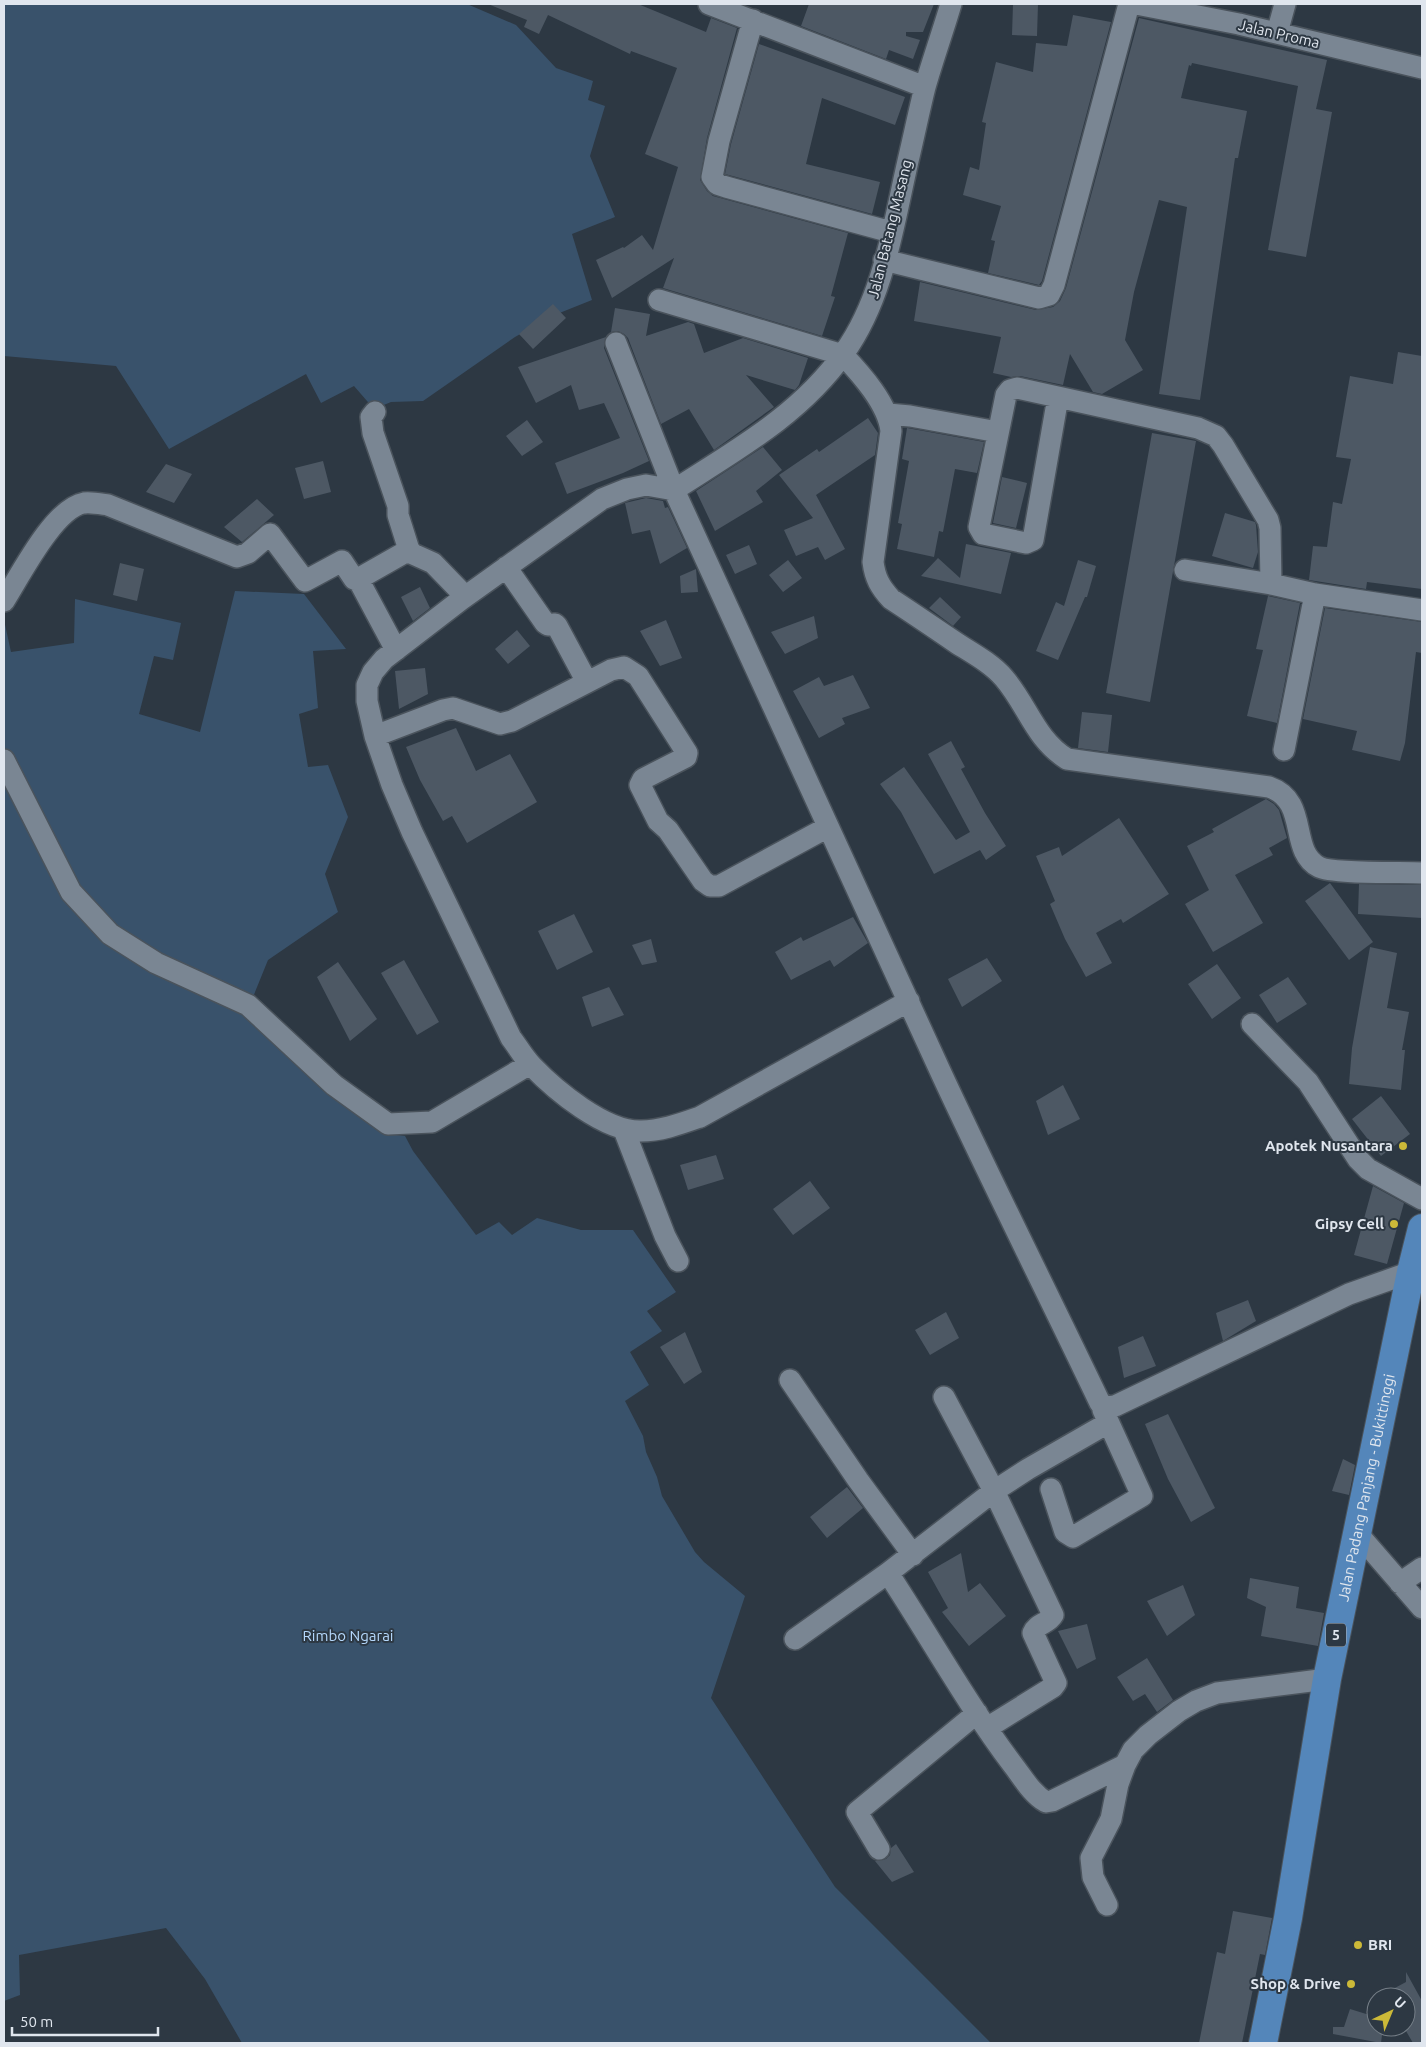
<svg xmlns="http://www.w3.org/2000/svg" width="1426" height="2047" font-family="Ubuntu,sans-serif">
	<rect width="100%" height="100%" fill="#2d3843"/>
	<!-- green -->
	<path fill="#39526b" d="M4,4H467L516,25L556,68L593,81L588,100L605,106L590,156L615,217L572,234L592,300L552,316L515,337L423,401L391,402L374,409L354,386L321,403L306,374L169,449L116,366L4,356Z
		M235,591L304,594L346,649L313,651L318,708L299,714L308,767L328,765L348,817L325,874L338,912L268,960L251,1002L388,1134L405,1136L413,1151L476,1235L499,1222L512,1235L537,1218L581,1230H633L676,1292L647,1311L662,1331L630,1352L649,1385L625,1401L643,1436L646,1452L657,1477L662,1496L695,1552L704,1562L745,1596L711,1698L835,1887L991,2043H242L205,1979L166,1928L19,1955L20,1995L4,2001V620L11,652L74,643L75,599L181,623L173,660L154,656L139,714L200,732Z"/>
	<!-- building -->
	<path fill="#4d5864" d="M488,4H638L706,32L711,18L737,28L707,138L700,180L707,191L713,196L848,233L831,296L835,297L822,336L663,288L674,258L612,298L596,260L623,247L624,248L642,235L653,250L678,167L645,154L677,68L631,51L630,54L548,15L539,34L524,27L527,20Z
		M809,4H934L923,32H906V36L920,40L913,59L889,50L886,59L801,26Z
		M1013,4H1038L1037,36L1012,35Z
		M1073,15L1111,22L1042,281L1039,285L988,273L995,241L991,240L1001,206L963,195L970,167L979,170L986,123L982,122L996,62L1033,72L1036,43L1067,46Z
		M1139,18L1327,60L1316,109L1332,112L1306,257L1268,250L1298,86L1192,63L1191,66L1189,65L1181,98L1247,111L1238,158H1235L1200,400L1159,394L1187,207L1159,200L1134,292L1125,340L1143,370L1102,394L1093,392L1070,354L1063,385L1020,376L1011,377L993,373L1001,337L914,321L920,282L1036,310L1053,307L1060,301L1066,288Z
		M759,44L905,97L895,125L822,98L806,164L880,182L872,214L725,174L731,144Z
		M553,304L566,318L533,349L519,334Z
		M615,308L650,314L646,336L688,322L694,324L704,353L743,338L808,358L799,385L795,390L746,375L774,407L714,450L689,409L661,424L628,338L624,334L618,331L611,332Z
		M606,337L604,348L649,461L623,473L567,494L555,463L620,438L604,403L579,410L571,385L536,403L518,367Z
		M1398,352L1422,356V589L1367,582L1366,589L1309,580L1313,546L1327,547L1333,502L1342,504L1351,459L1336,457L1350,376L1393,384Z
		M868,418L878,433L875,455L816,495L845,549L825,560L818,547L796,556L784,530L813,518L779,475L817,449L819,452Z
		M527,420L543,442L522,456L506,436Z
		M907,428L984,442L977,473L955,469L943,532L939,531L934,557L897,549L902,524L898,523L909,461L902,459Z
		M1152,433L1196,441L1150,702L1106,693Z
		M763,447L782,470L756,491L763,502L715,531L696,491Z
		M323,461L331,492L304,499L295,468Z
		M166,464L192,474L174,503L146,492Z
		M1002,477L1027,483L1016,528L993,523Z
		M646,498L663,501L665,508L668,507L687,548L660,564L650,530L632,534L625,503Z
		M257,499L274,515L242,542L224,527Z
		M1225,513L1255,522L1256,525L1258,552L1253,568L1212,556Z
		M966,544L1011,553L1001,594L921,576L938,558L960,578Z
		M749,545L757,564L735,574L726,555Z
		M788,560L802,578L783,592L769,575Z
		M1078,560L1096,566L1087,597H1085L1058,660L1036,651L1056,602L1064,606Z
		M120,563L144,569L137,601L113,595Z
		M696,569L698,592L681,593L680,576Z
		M420,587L430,608L413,621L401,597Z
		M1268,596L1300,603L1277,723L1247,716L1263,650L1256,649Z
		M940,597L961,617L953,626L929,608Z
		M1325,608L1422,622V653L1416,652L1405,743L1400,761L1352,750L1357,731L1303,719Z
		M814,616L818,638L785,654L771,632Z
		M666,620L682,658L660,666L640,631Z
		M517,630L530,646L508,664L495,649Z
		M425,668L428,694L399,709L395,671Z
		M853,675L870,708L842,718L845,724L819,738L793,691L819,677L824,686Z
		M1082,712L1112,715L1108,752L1078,748Z
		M456,728L476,771L510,754L537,802L467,843L452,816L443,821L420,780L406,747Z
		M951,741L965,767L961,769L985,813L1006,846L986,860L980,850L934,874L901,812L880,784L904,767L956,840L970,832L928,754Z
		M1266,799L1274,804L1279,810L1287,838L1269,848L1273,855L1235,875L1263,923L1213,952L1185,904L1209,890L1187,846L1214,832L1212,829Z
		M1119,818L1169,894L1123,923L1121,919L1096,933L1112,963L1086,977L1065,939L1050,904L1055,901L1036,856L1059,847L1062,856Z
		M1330,883L1373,942L1349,960L1305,901Z
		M1359,884L1422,885V918L1358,914Z
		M574,914L593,952L557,970L538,931Z
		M853,917L868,943L834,967L830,960L791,980L775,952L801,937L803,941Z
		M651,939L657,962L642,965L632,945Z
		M1370,947L1397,953L1387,1008L1409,1012L1402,1050H1405L1401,1090L1349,1084L1352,1048Z
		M987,958L1002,981L962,1007L948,979Z
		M404,960L439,1022L417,1035L381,973Z
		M338,962L377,1019L350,1041L317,977Z
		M1217,964L1241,998L1212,1019L1188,984Z
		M1288,977L1307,1004L1277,1023L1259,995Z
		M609,987L624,1015L592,1027L582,997Z
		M1063,1085L1080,1119L1048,1135L1036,1101Z
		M1381,1096L1410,1134L1381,1156L1352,1119Z
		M716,1155L724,1179L688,1190L680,1165Z
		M810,1181L830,1208L793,1235L773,1209Z
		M1373,1186L1404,1203L1387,1264L1354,1255Z
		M1248,1300L1256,1321L1223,1341L1216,1313Z
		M946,1312L959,1338L930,1355L915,1330Z
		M685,1332L702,1372L684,1384L660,1347Z
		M1143,1336L1156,1366L1124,1378L1118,1347Z
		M1168,1414L1215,1508L1191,1522L1168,1479L1145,1424Z
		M1343,1459L1355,1465L1349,1495L1332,1491Z
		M847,1487L863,1508L827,1538L810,1517Z
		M961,1553L968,1592L980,1583L1006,1616L969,1646L942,1612L948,1608L928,1572Z
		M1250,1578L1299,1587L1296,1608L1324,1613L1318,1646L1261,1636L1266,1607L1247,1598Z
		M1183,1585L1195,1615L1167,1636L1147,1601Z
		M1087,1624L1096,1659L1077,1669L1058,1631Z
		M1147,1658L1173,1700L1157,1712L1145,1694L1133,1701L1117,1677Z
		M896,1844L914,1872L892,1882L875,1861L886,1859L890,1855L891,1848Z
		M1233,1911L1272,1918L1265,1955L1260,1954L1242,2043H1199L1217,1952L1225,1954Z
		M1406,1972L1422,2001V2043H1413L1406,2031V1997H1378L1406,1982Z
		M1350,2009L1376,2017V2027H1383L1381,2043L1333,2034V2027H1344Z"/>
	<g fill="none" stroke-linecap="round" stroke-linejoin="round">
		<!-- street casing -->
		<g stroke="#4a535c" stroke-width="24">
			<path id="street" d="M709,4L925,87
				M1136,4L1239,24L1422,68
				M753,20L719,141L712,177L717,184L726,187L891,232
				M1277,33L1285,4
				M884,260L1039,298L1049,295L1054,285L1129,4
				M659,300L843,355C861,374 888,404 891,431L873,562C875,578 880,587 891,599C914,614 936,629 958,644C974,654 992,664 1004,678C1028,706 1035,739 1067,759L1269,787C1310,801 1288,851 1319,867C1332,874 1403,872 1422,873
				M616,343L674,490C736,450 800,415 844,353C884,297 893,226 908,161C914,136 919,111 925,87C933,59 943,31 951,4
				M1058,397L1033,540L1026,543L983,534L979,527L1006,395L1010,390L1017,388L1198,428L1216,436L1223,445L1268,520L1270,528L1271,584
				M375,412L371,417L373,433L398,506V515L409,550L413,554L433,563L465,596
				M888,414L910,416L998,432
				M506,567L545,623L548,625L555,624L557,626L587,682
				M1185,570L1271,584L1315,594L1422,610
				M358,579L396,650
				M4,601C20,576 54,508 84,503C91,502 101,504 108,505L237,557L248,553L270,534L305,581L342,561L354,579H358L409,550
				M375,736L443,710L453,708L500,724L512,721L611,670L624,667L638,676L687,753L686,757L643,779L640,785L658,821L668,830L703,881L710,886H719L828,827
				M1284,750L1315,594
				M4,760L71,892L110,934L156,963L248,1005L334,1085L388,1124L432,1122L530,1064
				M909,1001L700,1117C680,1124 661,1131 641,1131C605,1132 555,1090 532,1066C524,1058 518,1047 511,1038L412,832L392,785L375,736L367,701V685L373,672L384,659L462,599L602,499L627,489L646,485L674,490C763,685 852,880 942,1075C993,1185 1048,1294 1100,1403L1107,1407L1115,1406L1349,1294L1411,1272
				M1252,1024L1308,1082L1358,1159L1368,1169L1422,1199
				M624,1130L665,1236L678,1261
				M790,1380L858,1480L913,1555
				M944,1397L994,1491L1053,1615C1048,1624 1037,1623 1033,1633L1056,1683L1053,1687L987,1728
				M1108,1423L1028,1469L994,1491L888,1573C930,1637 967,1704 1013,1765C1023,1778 1032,1794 1046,1802L1052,1801L1125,1765
				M1051,1489L1065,1532L1073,1537L1142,1496L1103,1410
				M1358,1534L1422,1608
				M1400,1583L1422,1568
				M795,1639L888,1573
				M879,1849L857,1812L977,1713
				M1107,1905L1093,1877L1091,1858L1111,1819L1118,1784L1125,1765L1133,1750L1148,1735L1179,1711L1196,1701L1217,1693L1327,1679"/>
		</g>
		<!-- highway casing -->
		<g stroke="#4a535c" stroke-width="30">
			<g id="highway">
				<path id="s1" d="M1263,2043L1288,1918L1327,1679L1411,1272L1422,1228"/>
			</g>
		</g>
		<!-- street -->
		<use href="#street" stroke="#7a8693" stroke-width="21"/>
		<!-- highway -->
		<use href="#highway" stroke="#5486ba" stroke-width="28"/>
	</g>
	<!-- markers -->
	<g fill="#ccb938" stroke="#2d3843" stroke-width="2">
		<circle cx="1403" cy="1146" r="5"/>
		<circle cx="1394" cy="1224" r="5"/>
		<circle cx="1358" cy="1945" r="5"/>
		<circle cx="1351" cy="1984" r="5"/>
	</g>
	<g text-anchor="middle" stroke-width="4" stroke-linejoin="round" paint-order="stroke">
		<!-- shield labels -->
		<rect fill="#2d3843" stroke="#aab2bb" stroke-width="1" x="1326" y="1623.5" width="20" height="23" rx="4"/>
		<g font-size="14" font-weight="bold" fill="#e0e6ee">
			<text x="1336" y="1640">5</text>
		</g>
		<!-- street labels -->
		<g font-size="15" fill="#e0e6ee" stroke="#2d3843">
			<text transform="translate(1279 34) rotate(13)" y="5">Jalan Proma</text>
			<text transform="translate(890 229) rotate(-76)" y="5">Jalan Batang Masang</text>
			<text dy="5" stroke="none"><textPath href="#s1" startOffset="565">Jalan Padang Panjang - Bukittinggi</textPath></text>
		</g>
		<!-- poi labels -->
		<g font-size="15" font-weight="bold" fill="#e0e6ee" stroke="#2d3843" text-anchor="end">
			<text x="1393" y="1151">Apotek Nusantara</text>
			<text x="1384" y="1229">Gipsy Cell</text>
			<text x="1368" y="1950" text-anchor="start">BRI</text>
			<text x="1341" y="1989">Shop &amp; Drive</text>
		</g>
		<!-- park labels -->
		<g font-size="15" fill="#b5d8fc" stroke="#2d3843">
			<text x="348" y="1641">Rimbo Ngarai</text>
		</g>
	</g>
	<!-- border -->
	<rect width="1426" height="2047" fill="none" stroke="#e0e6ee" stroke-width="10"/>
	<!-- north arrow -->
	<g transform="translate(1391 2012) rotate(44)"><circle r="24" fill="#2d3843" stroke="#757e87"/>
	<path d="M0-4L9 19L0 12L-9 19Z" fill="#ccb938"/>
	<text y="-8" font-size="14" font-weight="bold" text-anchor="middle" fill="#e0e6ee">U</text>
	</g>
	<!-- scale -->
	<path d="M12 2027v8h146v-8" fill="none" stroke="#e0e6ee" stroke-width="2.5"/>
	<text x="20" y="2027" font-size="15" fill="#e0e6ee" stroke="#2d3843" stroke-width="4" paint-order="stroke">50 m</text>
</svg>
